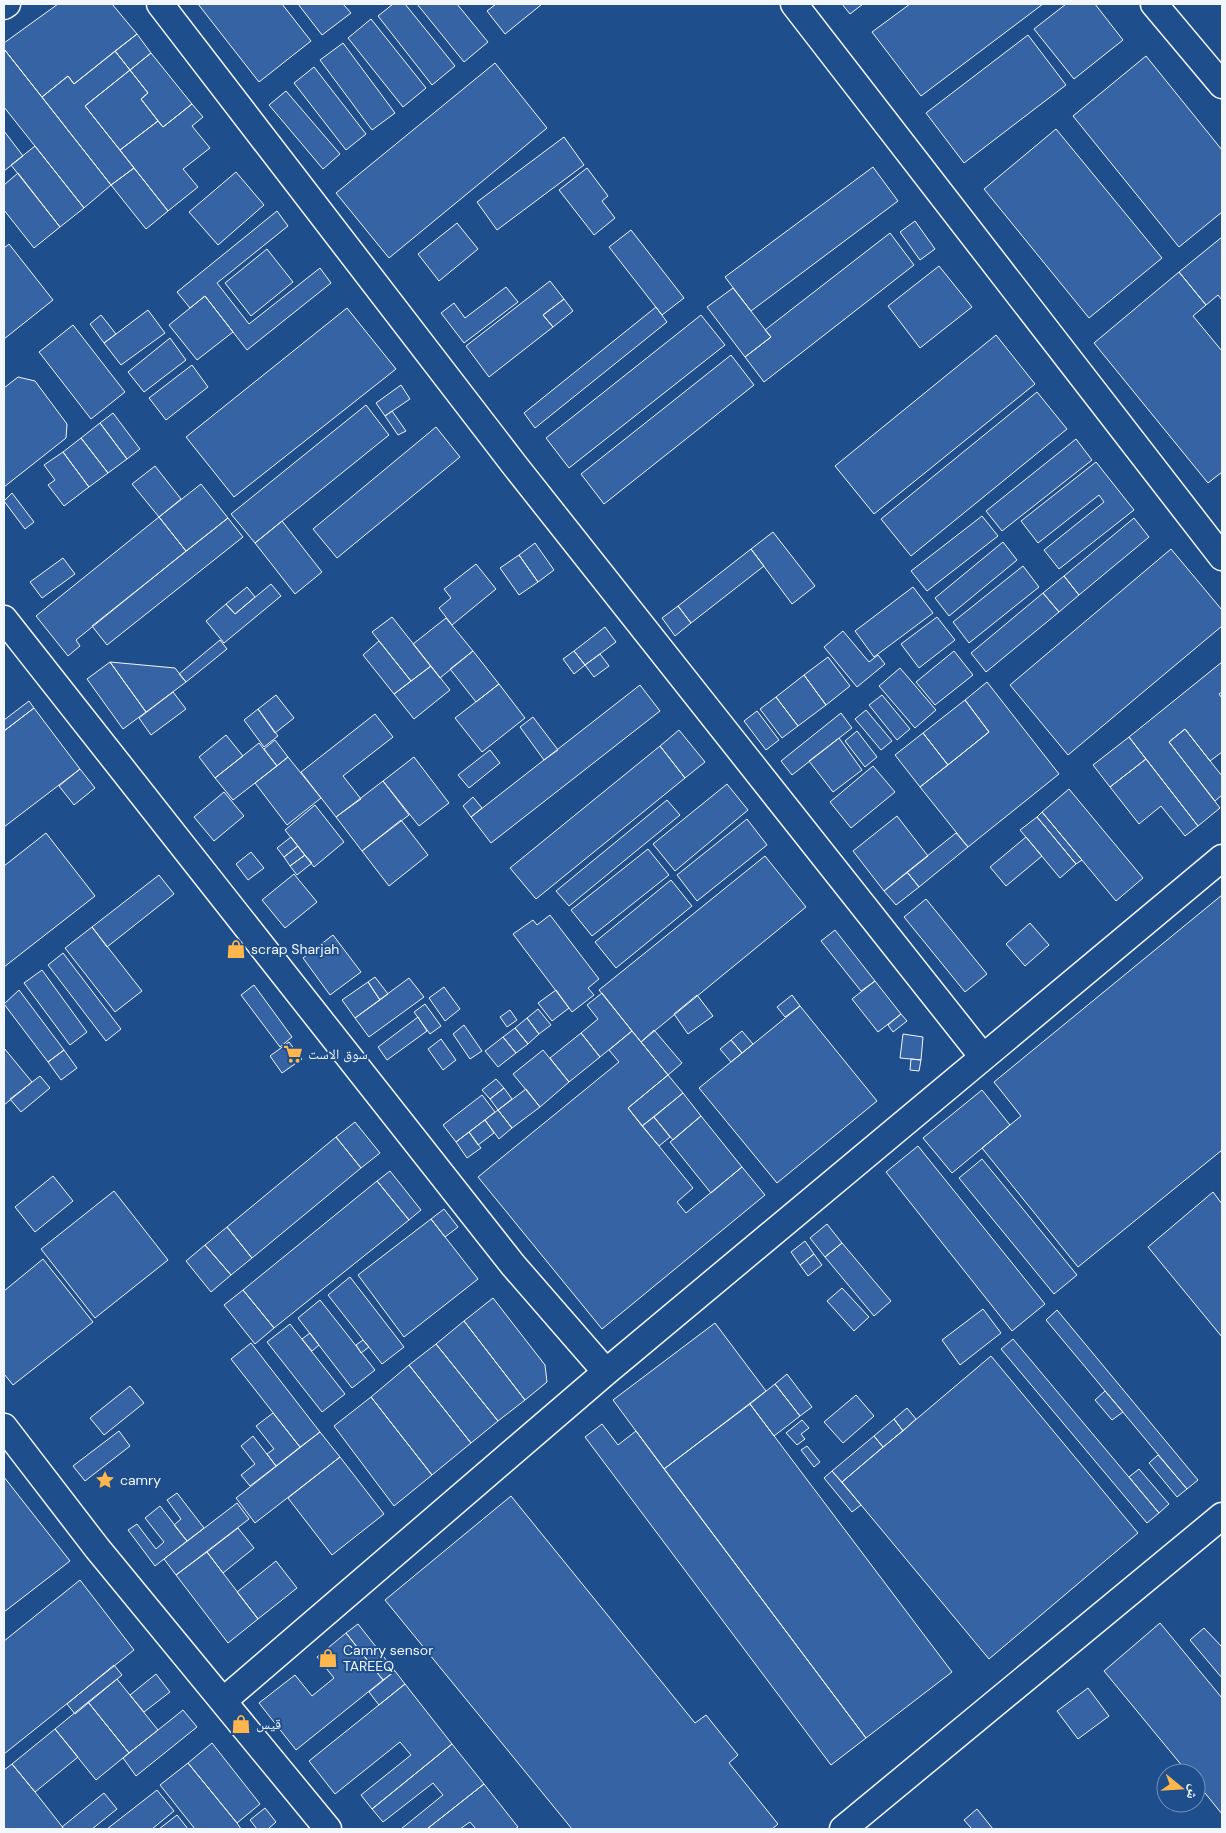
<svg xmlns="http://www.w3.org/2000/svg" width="1226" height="1833" font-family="'DM Sans','Noto Naskh Arabic',sans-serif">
	<rect width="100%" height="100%" fill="#1f4e8c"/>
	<!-- building -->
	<path fill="#3563a3" stroke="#f2f6ff" d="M58,4H112L137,34L74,84L68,76L42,97L4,49V43Z
		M198,4H282L311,41L259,82Z
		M298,4H343L351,13L322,35Z
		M393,4H405L455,66L432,85L378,16Z
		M417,4H457L488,42L464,62Z
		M496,4H542L505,34L487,11Z
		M842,4H863L850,14Z
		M910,4H1043L921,96L872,32Z
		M1066,4H1095L1123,40L1074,79L1034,29Z
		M371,19L426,88L403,107L348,38Z
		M137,34L151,53L130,70L115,51Z
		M1028,35L1066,85L964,163L926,113Z
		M343,43L395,113L372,130L320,60Z
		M4,49L111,185L84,208L4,107Z
		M115,51L130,70L85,106L134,168L111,185L42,97L68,76L74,84Z
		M151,53L192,104L163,127L141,99L148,93L130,70Z
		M1146,56L1222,150V212L1179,247L1073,116Z
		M495,63L547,128L389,258L336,193Z
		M314,67L366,134L346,150L294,83Z
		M130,70L148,93L141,99L158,121L120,150L85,106Z
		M286,91L340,154L323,169L269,105Z
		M192,104L203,117L192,126L210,148L183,169L198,187L168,211L120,150L158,121L163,127Z
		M1056,129L1162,258L1089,318L984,189Z
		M4,131L23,156L4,171Z
		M564,137L584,165L497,230L477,202Z
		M35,146L84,208L60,227L11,165Z
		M873,167L898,201L751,311L725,277Z
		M134,168L168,211L146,229L111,185Z
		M587,168L608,196L602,201L615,218L594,235L559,190Z
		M236,172L264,205L218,245L189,212Z
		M18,173L60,227L34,248L4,210V185Z
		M277,211L288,226L217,283L249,324L320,268L331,283L247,350L205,296L190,308L177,292Z
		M915,221L935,249L920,260L900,232Z
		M457,223L478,249L439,281L418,254Z
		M631,230L684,298L662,315L609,247Z
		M890,233L914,265L764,382L745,357L771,337L765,330Z
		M1222,237V300L1218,295L1206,305L1179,272Z
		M9,244L53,300L4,339V248Z
		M267,249L293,282L251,316L225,283Z
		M939,266L972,307L920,348L888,306Z
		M1179,272L1206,305L1193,316L1222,351V472L1208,483L1094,343Z
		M550,281L564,299L543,315L553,327L489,377L466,346Z
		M506,287L518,302L464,343L441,313L454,303L465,318Z
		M733,288L771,337L745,357L707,307Z
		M205,296L233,332L197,360L169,325Z
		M564,299L573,311L553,327L543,315Z
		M656,307L667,322L535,428L524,413Z
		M347,308L396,369L234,497L186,437Z
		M148,310L165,333L121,365L104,343Z
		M101,315L116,334L104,343L90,324Z
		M701,315L725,345L569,468L546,438Z
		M73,325L125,392L91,419L39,352Z
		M996,335L1035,384L874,514L835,466Z
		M170,338L186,360L144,392L128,372Z
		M731,355L754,385L604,504L581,474Z
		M192,365L208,387L166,420L149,398Z
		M18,377L35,381L67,424L66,438L4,487V388Z
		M401,385L410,399L385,416L376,403Z
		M1037,392L1067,429L911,556L881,519Z
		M366,405L389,435L255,543L231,514Z
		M392,411L406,431L398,435L385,416Z
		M113,413L140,449L127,459L100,423Z
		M100,423L127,459L108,473L81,438Z
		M436,427L460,457L337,558L313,529Z
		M81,438L108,473L89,487L63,452Z
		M1076,439L1092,460L1002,531L986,511Z
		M63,452L89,487L64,506L48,485L55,480L44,465Z
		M1096,462L1134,510L1059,569L1044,550L1104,502L1099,495L1038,543L1021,521Z
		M155,466L181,499L159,517L132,484Z
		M201,484L228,518L186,551L159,517Z
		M12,493L34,522L25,529L4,501Z
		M982,516L998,536L927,591L911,571Z
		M159,517L186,551L76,640L80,646L68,656L36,616Z
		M228,518L243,537L107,645L92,626Z
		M1134,518L1149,537L1079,595L1064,576Z
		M282,521L322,572L295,594L255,543Z
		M773,532L815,586L792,604L751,549Z
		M1003,542L1017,560L949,616L935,598Z
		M535,543L554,570L538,582L519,555Z
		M751,549L764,566L691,623L678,606Z
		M1171,549L1222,610V626L1068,755L1010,685Z
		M519,555L538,582L519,595L500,568Z
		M63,558L75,574L42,598L30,582Z
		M476,564L496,589L452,625L439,608L451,598L444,589Z
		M1023,566L1039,587L969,643L953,622Z
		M1064,576L1079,595L1059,612L1043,593Z
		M271,584L281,596L224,643L206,621L226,604L235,614Z
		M247,587L255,597L235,614L226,604Z
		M913,587L933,613L874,657L855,631Z
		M1043,593L1059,612L986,672L971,653Z
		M678,606L691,623L675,636L662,618Z
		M392,617L431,666L411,681L372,632Z
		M937,617L955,640L919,668L901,644Z
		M446,618L473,651L440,678L413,644Z
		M605,627L616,642L585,665L574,651Z
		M843,631L869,662L878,655L885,664L857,687L824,647Z
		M220,640L227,649L186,682L179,674Z
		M379,641L411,681L394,694L363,655Z
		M473,651L499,684L476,702L450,669Z
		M574,651L585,665L574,674L563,659Z
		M954,651L973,675L935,705L916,682Z
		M600,654L609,666L594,677L585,665Z
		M828,657L850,686L826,705L804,675Z
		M110,662L175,668L186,682L146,712Z
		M110,662L146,712L123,729L87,679Z
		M1222,662V692L1219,694L1222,698V752L1210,761L1185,729L1169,742L1220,808L1198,826L1129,737Z
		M431,666L450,690L414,719L394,694Z
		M900,668L936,710L915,728L879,686Z
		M804,675L826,705L798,726L776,697Z
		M987,682L1059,774L968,847L920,787L989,732L965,700Z
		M499,684L525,718L482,752L455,718Z
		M640,685L660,711L491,843L471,817Z
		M173,692L186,709L151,735L139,718Z
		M276,695L294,718L275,733L258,709Z
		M882,695L910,729L897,740L869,705Z
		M776,697L798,726L782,738L760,709Z
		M965,700L989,732L948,765L923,733Z
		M29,701L34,708L4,731V720Z
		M34,708L80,769L4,827V731Z
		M258,709L278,736L264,747L244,720Z
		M866,710L892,741L881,750L855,719Z
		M757,711L779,740L766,750L744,721Z
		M841,713L852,728L792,775L781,761Z
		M375,714L393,737L343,776L361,799L336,817L301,772Z
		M533,717L558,750L544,760L520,727Z
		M1185,729L1222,776V795L1215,801L1169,742Z
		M679,730L705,762L685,778L660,746Z
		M857,731L877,757L865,767L845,741Z
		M923,733L948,765L920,787L895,755Z
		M226,735L243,756L215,778L199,757Z
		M1129,737L1146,759L1110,787L1093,765Z
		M839,738L862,770L833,792L809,761Z
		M275,740L288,757L277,766L264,749Z
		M259,743L277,766L233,800L215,778Z
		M660,746L685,778L536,899L510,868Z
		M490,750L500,763L469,788L458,775Z
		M288,757L321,798L287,825L255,783Z
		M414,757L449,803L419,826L383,781Z
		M1146,759L1198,826L1185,836L1161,806L1139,824L1110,787Z
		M873,766L895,792L851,828L830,802Z
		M80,769L95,788L74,805L59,786Z
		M383,781L409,815L362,851L336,817Z
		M727,784L748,810L675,871L653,844Z
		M1069,789L1143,878L1116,901L1042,812Z
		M224,792L244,816L214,841L194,817Z
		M473,797L482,808L471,817L463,806Z
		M667,800L680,815L569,906L556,891Z
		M315,805L344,842L314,867L285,830Z
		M1042,812L1082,860L1076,864L1037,817Z
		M897,816L928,856L884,891L853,851Z
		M1037,817L1076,864L1060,878L1020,830Z
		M747,819L767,845L697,901L677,875Z
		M401,820L428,855L389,886L362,851Z
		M46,833L95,896L4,967V866Z
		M956,833L968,847L919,887L907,872Z
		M291,837L298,846L284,857L277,848Z
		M1026,837L1042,856L1006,886L990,867Z
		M298,846L305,855L290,866L284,857Z
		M648,849L669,875L592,936L571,910Z
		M251,852L264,868L248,880L236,864Z
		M305,855L312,863L297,875L290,866Z
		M765,856L806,907L641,1042L599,990Z
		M907,872L919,887L896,905L884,891Z
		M294,874L317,902L285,928L262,900Z
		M159,875L174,894L107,947L92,927Z
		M671,880L692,906L616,968L595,942Z
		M1222,895V1150L1078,1267L982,1148L1021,1116L994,1082Z
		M926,899L987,974L965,992L904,917Z
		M550,915L599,979L588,988L594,995L572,1012L513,934L533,920L537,925Z
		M1030,923L1049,945L1025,966L1006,944Z
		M92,927L142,991L115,1012L65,948Z
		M835,930L875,981L861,991L821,941Z
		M333,935L361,972L330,995L303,958Z
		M63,953L121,1029L106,1041L48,965Z
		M42,970L87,1032L70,1045L24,983Z
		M375,977L388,994L380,1000L368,982Z
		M409,978L424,997L369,1037L355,1018Z
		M875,981L901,1014L878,1032L852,999Z
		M368,982L380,1000L355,1018L342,1000Z
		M254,985L292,1037L280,1047L241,995Z
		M444,987L460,1009L445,1021L429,998Z
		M19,990L64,1050L48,1062L4,1004Z
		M556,990L569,1008L552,1021L538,1003Z
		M602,993L632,1031L600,1057L581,1033L598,1019L587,1005Z
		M697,995L713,1016L688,1034L674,1014Z
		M792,995L800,1006L785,1017L777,1007Z
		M425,1004L441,1026L430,1034L414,1012Z
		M800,1006L877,1101L777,1183L699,1088Z
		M538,1009L551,1025L539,1034L527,1018Z
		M510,1010L517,1020L507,1027L500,1017Z
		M901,1014L907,1021L893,1032L888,1025Z
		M418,1017L427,1031L387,1060L378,1047Z
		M527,1018L539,1034L528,1044L515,1028Z
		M464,1025L482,1051L470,1059L453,1034Z
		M515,1028L528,1044L516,1053L503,1037Z
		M654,1030L682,1063L668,1075L641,1042Z
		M632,1031L668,1075L628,1108L693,1188L677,1202L686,1213L742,1167L765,1195L602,1329L478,1177L619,1062L609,1050Z
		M742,1031L753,1044L742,1053L731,1040Z
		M581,1033L600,1057L569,1082L550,1058Z
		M903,1034L923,1037L921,1060L900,1058Z
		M503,1037L516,1053L498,1067L485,1051Z
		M441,1039L456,1060L443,1070L428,1049Z
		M731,1040L742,1053L731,1062L720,1049Z
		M289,1042L302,1059L282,1073L270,1056Z
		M4,1048L32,1082L4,1105Z
		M64,1050L77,1068L61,1080L48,1062Z
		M543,1050L569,1082L540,1107L513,1074Z
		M911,1059L921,1060L919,1071L910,1070Z
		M668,1075L683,1093L642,1126L628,1108Z
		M40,1076L50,1088L21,1112L10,1099Z
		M496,1079L504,1088L490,1099L482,1090Z
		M504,1088L512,1099L498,1110L490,1099Z
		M526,1089L540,1107L512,1128L498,1110Z
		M982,1090L1010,1125L952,1173L923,1138Z
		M683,1093L701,1116L673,1140L654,1117Z
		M482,1095L495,1112L456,1142L443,1125Z
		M498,1110L512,1128L499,1139L485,1120Z
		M701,1116L742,1167L711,1193L670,1142Z
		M654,1117L670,1137L659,1146L642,1126Z
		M485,1120L494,1133L478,1145L469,1132Z
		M355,1122L380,1153L361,1168L336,1137Z
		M469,1132L481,1148L467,1158L456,1142Z
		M336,1137L361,1168L252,1258L227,1227Z
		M918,1146L1045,1304L1012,1331L886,1172Z
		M982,1159L1077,1275L1054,1294L959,1178Z
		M390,1171L421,1210L409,1220L377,1181Z
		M53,1176L73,1201L35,1232L15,1207Z
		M377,1181L409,1220L274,1328L243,1290Z
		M114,1191L168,1260L95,1318L41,1249Z
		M1213,1192L1222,1204V1337L1148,1247Z
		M444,1209L458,1227L445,1237L431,1219Z
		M431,1219L478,1279L404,1337L358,1275Z
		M827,1224L842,1243L825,1257L810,1238Z
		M227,1227L252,1258L231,1275L205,1245Z
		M805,1241L814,1254L800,1265L791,1252Z
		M842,1243L891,1301L874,1316L825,1257Z
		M205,1245L231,1275L211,1292L186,1261Z
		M814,1254L822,1265L808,1276L800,1265Z
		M43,1259L93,1322L13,1385L4,1374V1291Z
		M350,1277L404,1347L382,1364L328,1295Z
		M842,1288L869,1317L854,1331L827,1301Z
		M243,1290L274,1328L255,1344L224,1305Z
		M493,1298L545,1365L547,1382L525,1400L464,1321Z
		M320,1300L375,1370L352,1388L298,1318Z
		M983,1309L1001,1333L960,1365L942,1340Z
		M1057,1310L1198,1480L1187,1489L1046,1320Z
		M464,1321L525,1400L498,1421L436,1344Z
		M715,1323L766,1391L664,1469L613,1400Z
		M290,1324L345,1394L322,1412L267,1342Z
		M310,1333L319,1345L312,1351L302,1339Z
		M1013,1339L1159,1513L1147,1523L1001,1349Z
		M363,1340L369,1347L361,1353L356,1345Z
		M251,1343L320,1432L300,1447L231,1359Z
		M436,1344L498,1421L471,1443L409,1365Z
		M991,1356L1138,1533L989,1659L842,1482Z
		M409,1365L471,1443L432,1475L371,1397Z
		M787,1374L812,1407L800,1416L775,1384Z
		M775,1384L800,1416L774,1436L750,1404Z
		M130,1386L144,1403L104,1435L90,1418Z
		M1105,1391L1123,1412L1112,1420L1095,1400Z
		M856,1395L874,1416L843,1443L824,1422Z
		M371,1397L432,1475L394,1506L334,1426Z
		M750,1404L952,1672L866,1738L664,1469Z
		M907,1408L916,1419L903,1431L894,1419Z
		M273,1413L300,1447L276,1466L267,1454L274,1449L256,1426Z
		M894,1419L903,1431L883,1447L874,1436Z
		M802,1420L809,1428L801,1434L805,1439L797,1445L786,1433Z
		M602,1424L618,1445L636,1431L866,1738L831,1765L585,1437Z
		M119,1431L130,1446L85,1481L73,1466Z
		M320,1432L340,1457L255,1523L236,1498Z
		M253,1436L276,1466L250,1486L241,1475L255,1464L241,1446Z
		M874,1436L883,1447L842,1482L832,1471Z
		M807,1446L820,1462L814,1467L801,1450Z
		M1158,1455L1187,1489L1177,1497L1149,1463Z
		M340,1457L384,1514L332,1555L288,1498Z
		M1139,1469L1169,1504L1159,1513L1129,1477Z
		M832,1471L861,1505L852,1512L824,1478Z
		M4,1477L70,1561L4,1612Z
		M177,1493L204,1528L187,1541L174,1525L181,1519L167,1500Z
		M511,1496L695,1723L706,1715L738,1755L729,1763L778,1824L772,1829H572L385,1600Z
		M237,1503L249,1519L176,1575L164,1559Z
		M160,1506L187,1541L155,1566L128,1530L137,1524L156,1549L164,1542L145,1518Z
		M238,1528L254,1548L223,1573L207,1552Z
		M207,1552L258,1619L228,1643L176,1575Z
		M276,1561L297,1588L258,1619L237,1592Z
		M80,1580L134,1650L4,1754V1641Z
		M1160,1623L1222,1698V1814L1196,1782V1773H1188L1104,1671Z
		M358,1624L395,1671L383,1680L346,1633Z
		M1204,1628L1222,1647V1678L1190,1640Z
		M346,1633L383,1680L296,1750L259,1703L295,1675L312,1696L334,1678L317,1657Z
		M114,1665L122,1675L75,1714L67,1704Z
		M395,1671L405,1684L379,1705L369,1692Z
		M156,1674L170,1692L144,1712L130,1695Z
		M117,1679L158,1730L129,1753L88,1702Z
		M405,1684L452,1744L372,1809L361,1795L411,1755L400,1742L335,1794L309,1761Z
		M1088,1688L1109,1716L1078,1739L1057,1711Z
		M88,1702L129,1753L96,1780L55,1729Z
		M183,1710L197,1727L136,1776L123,1758Z
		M55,1729L78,1757L35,1792L12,1764Z
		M212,1743L260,1804L237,1823L188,1763Z
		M452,1744L484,1784L427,1829H401L443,1795L433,1783L383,1822L372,1809Z
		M188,1763L237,1823L241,1829H195L160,1785Z
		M12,1764L35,1792L64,1829H4V1770Z
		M484,1784L518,1827L515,1829H476L470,1822L460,1829H427Z
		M157,1790L174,1811L152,1829H107Z
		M104,1793L117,1809L92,1829H64L62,1827Z
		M265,1808L276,1822L268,1829H257L250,1820Z
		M977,1809L993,1829H972L964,1820Z
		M177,1815L188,1829H159Z"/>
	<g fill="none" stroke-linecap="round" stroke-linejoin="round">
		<!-- minor casing -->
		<g stroke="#f2f6ff" stroke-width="29">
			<path id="minor" d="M160,4L516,467L983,1057
				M794,4L1222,557
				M1154,4L1222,85
				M4,6L7,4
				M4,619L513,1265L606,1372
				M4,1427L97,1548L328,1829
				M223,1701L606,1372L1222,858
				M843,1829L1222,1516"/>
		</g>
		<!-- minor -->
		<use href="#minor" stroke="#1f4e8c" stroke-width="26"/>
	</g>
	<!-- icons -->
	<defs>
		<g id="shop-bare" transform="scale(1.5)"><path d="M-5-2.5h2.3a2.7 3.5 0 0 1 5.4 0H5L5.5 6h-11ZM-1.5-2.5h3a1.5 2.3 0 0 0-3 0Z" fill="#ffb74d" stroke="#1f4e8c" stroke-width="2.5" paint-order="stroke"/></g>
		<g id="supermarket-bare" transform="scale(1.5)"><path d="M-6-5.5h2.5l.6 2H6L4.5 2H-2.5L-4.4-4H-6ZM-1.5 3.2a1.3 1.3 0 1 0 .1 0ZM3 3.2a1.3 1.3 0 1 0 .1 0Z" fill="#ffb74d" stroke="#1f4e8c" stroke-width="2.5" paint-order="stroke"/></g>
		<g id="sight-bare" transform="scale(1.5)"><path d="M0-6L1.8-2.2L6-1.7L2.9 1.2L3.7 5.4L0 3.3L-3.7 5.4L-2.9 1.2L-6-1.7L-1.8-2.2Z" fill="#ffb74d" stroke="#1f4e8c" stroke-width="2.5" paint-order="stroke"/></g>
	</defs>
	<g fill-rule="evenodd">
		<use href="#shop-bare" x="236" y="949"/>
		<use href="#supermarket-bare" x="293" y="1054"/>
		<use href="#sight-bare" x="105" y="1480"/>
		<use href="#shop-bare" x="328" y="1658"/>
		<use href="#shop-bare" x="241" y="1724"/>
	</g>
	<g text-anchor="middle" stroke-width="4" stroke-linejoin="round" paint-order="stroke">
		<!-- poi labels -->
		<g font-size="14" fill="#f2f6ff" stroke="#1f4e8c" text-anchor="start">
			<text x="251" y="954">scrap Sharjah</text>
			<text x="308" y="1059">سوق الاست</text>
			<text x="120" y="1485">camry</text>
			<text x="343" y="1655">Camry sensor<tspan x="343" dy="16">TAREEQ</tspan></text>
			<text x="256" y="1729">قيس</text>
		</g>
	</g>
	<!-- border -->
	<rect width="1226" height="1833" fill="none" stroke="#f2f6ff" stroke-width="10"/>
	<!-- north arrow -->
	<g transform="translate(1181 1788) rotate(108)"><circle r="24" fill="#1f4e8c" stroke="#7391ba"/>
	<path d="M0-4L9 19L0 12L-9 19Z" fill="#ffb74d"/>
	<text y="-8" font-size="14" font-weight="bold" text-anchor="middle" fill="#f2f6ff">ش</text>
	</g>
</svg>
